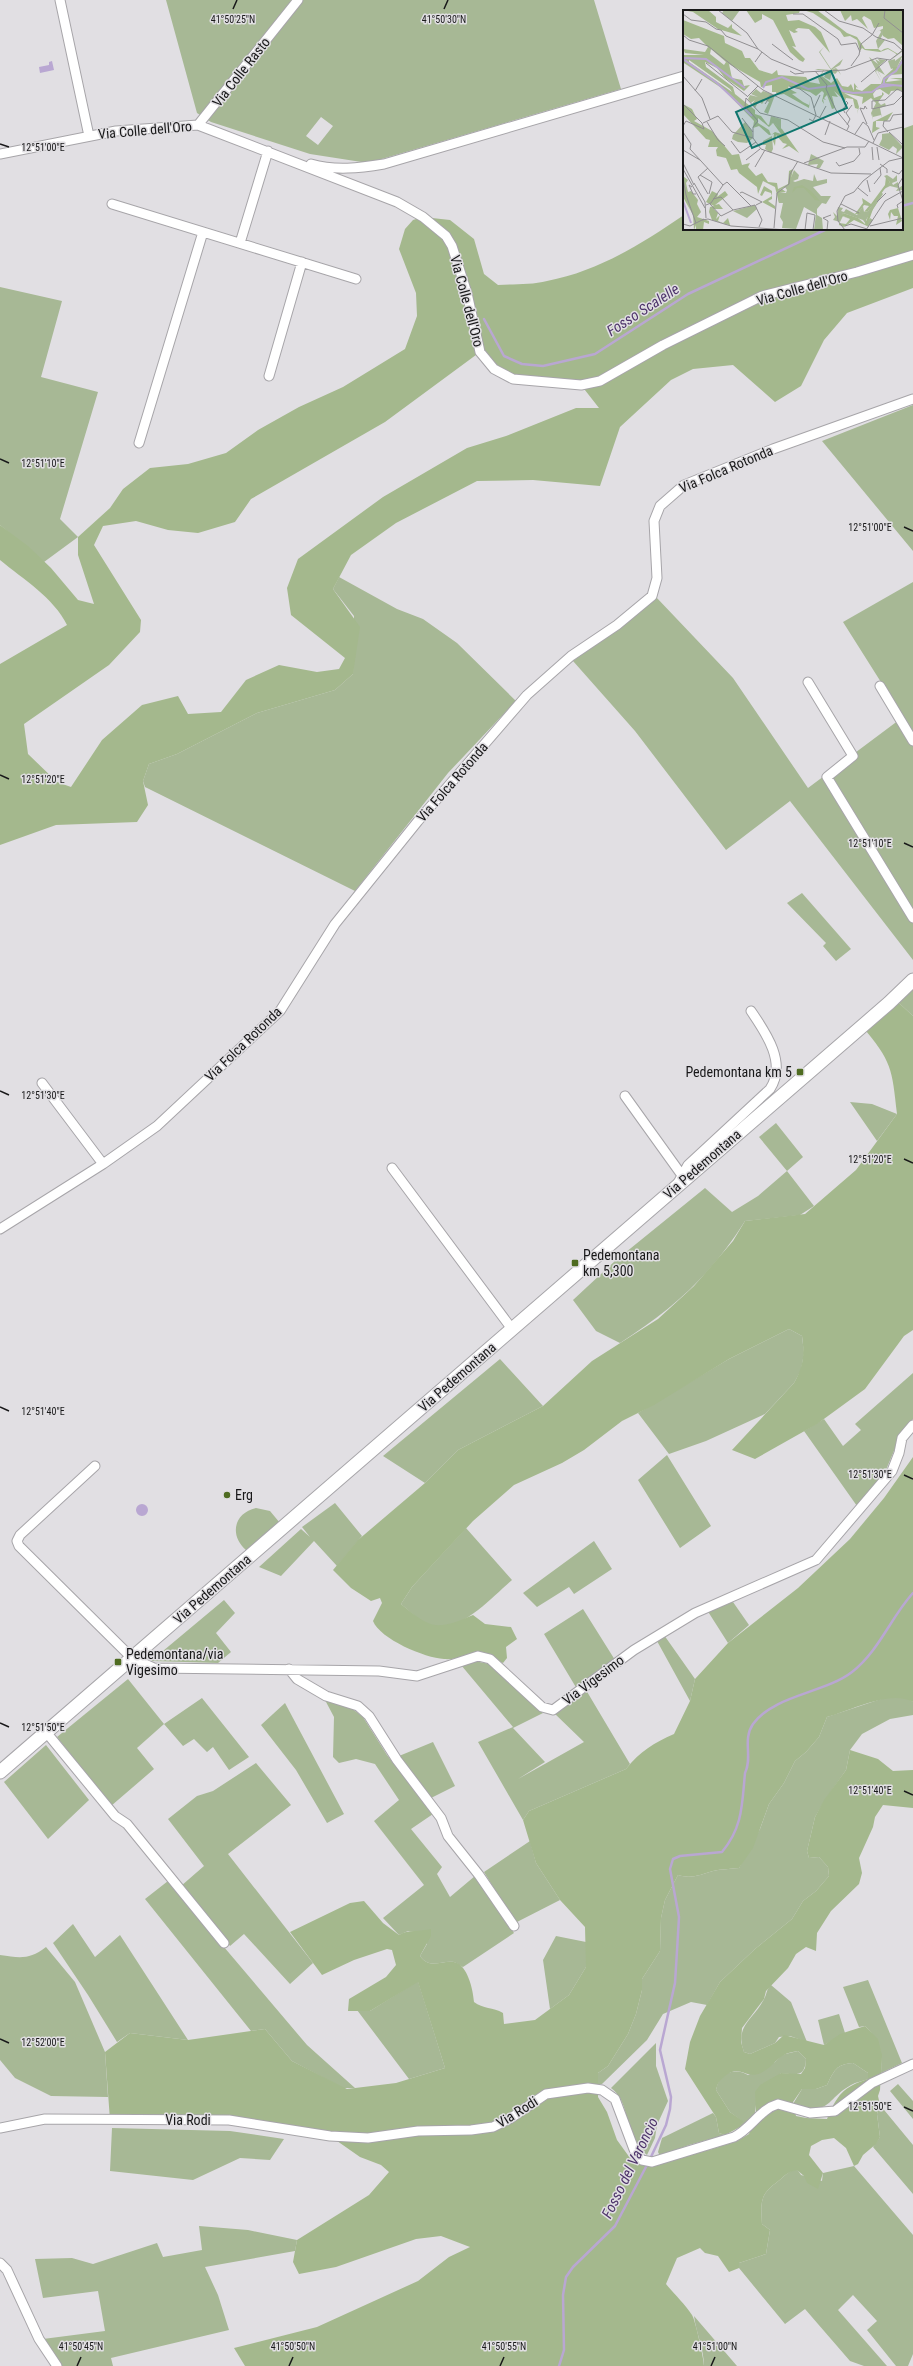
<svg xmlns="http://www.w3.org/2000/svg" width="913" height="2366" font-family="'Roboto Condensed',sans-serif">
	<rect width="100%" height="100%" fill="#e1dfe3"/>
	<!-- green -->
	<path fill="#a7b895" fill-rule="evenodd" d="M166,0H594L621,89L368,163L310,154L211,122L197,113ZM321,117L333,126L318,145L306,136Z
		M0,287L62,301L41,377L98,392L60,519L78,537L44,562L0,525Z
		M913,405V551L822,441Z
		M339,577L397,609L423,619L457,643L516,701L448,773L355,891L145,787L143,781L149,764L177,754L257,713L335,690L353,674L354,616L333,589Z
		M913,582V960L790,801L726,850L635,731L573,661L656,597L733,678L808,788L903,717L843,622Z
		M802,893L851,949L836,961L823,946L826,943L787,903Z
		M913,988V1016L899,1003Z
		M850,1102L872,1104L897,1114L877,1141Z
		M776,1123L803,1157L787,1171L814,1206L800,1215L745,1221C711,1275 673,1309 620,1343L596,1331L573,1300L615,1261L705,1188L732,1212L758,1196L787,1171L759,1137Z
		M789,1329L802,1336L804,1353L801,1370L794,1383L765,1414L706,1441L669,1454L638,1413L729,1359Z
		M500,1359L543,1406L458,1450L425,1483L383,1456Z
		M913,1373V1419L901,1434L883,1477L857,1506L804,1431L824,1419L843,1446L861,1430L855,1424Z
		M667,1455L711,1526L680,1548L638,1480Z
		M335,1503L362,1536L337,1566L314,1541L281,1576L259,1567L301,1529L310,1537L302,1527Z
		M256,1508L270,1511L280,1523L246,1550C229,1535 234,1513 256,1508Z
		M466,1528L512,1580C492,1597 463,1631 434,1626C422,1625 410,1611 401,1604L412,1587Z
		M594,1541L612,1569L574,1594L569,1587L537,1607L523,1593Z
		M224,1600L235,1613L216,1633L231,1652L218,1663L151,1661Z
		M733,1602L749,1625L728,1643L707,1610Z
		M583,1609L615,1660L577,1689L544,1634Z
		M664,1635L695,1679L690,1701L657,1641Z
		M474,1661L490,1664L543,1713L513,1728L545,1762L518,1779L584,1742L554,1713L586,1690L630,1764L626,1769L529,1811L523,1820L478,1742L513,1727L461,1665Z
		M128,1679L164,1724L202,1698L249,1757L229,1770L213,1747L207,1752L194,1739L183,1746L164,1724L137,1748L154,1769L111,1806L57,1737Z
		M884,1698H907L913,1702V1715L890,1719L862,1734L850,1750L846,1770L825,1800L815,1817L807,1851L809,1858L819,1857L828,1867L829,1876L816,1891L803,1901L792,1919L755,1949L720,1982L707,2005L691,2002L663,2014L647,2040L602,2084H598V2073L608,2066L628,2034L636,2014L642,1990V1979L660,1951L661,1918L665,1900L678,1875C691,1879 700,1875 713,1871C721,1869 731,1869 739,1868L760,1829L769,1804L784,1783L795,1761L806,1752L819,1737L827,1717Z
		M325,1700L350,1707L363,1717L387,1755L433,1814L411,1829L442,1867L437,1874L450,1897L475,1876L514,1933L463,1967C460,1966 457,1963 454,1962C441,1960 430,1970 420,1956L427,1944L422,1932L408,1931L399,1935L383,1918L424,1885L374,1821L399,1800L375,1764L356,1759L339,1763L333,1757L334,1717Z
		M285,1703L344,1814L327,1823L296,1770L261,1725Z
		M433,1742L455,1786L431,1798L399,1756Z
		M46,1745L89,1800L48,1839L4,1782Z
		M256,1763L291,1805L228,1854L313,1963L290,1984L244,1934L230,1946L181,1886L204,1866L168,1819L197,1796L213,1791Z
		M530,1841L536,1863L560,1900L515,1923L484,1872Z
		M168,1881L307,2045L355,2088H343L292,2061L265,2029L251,2031L145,1899Z
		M73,1924L95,1957L120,1935L188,2040L130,2033L117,2042L88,1995L53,1943Z
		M556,1936L586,1942V1967L569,1995L550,2009L543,1960Z
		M46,1947L75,1982L105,2052L108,2097L51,2096L15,2078L0,2060V1955C20,1958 29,1960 46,1947Z
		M868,1980L902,2063L881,2073C882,2051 881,2042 865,2026L859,2027L843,1987Z
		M418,1981L445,2068L409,2079L357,2010L370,2011Z
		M771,1985L791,2002L807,2042L790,2036L779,2037L775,2043L750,2054L744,2052C734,2025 754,2020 764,1999C767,1994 766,1990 771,1985Z
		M839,2014L845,2033L824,2045L818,2020Z
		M656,2043V2066L668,2101L657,2125L655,2138L647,2155C641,2150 635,2143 632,2136C625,2119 627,2100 611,2088Z
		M798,2051L806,2059C805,2077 797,2075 781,2073L756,2105L754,2119L740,2127L742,2121L730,2112L716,2090C719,2073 734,2067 748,2075L775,2062L781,2055Z
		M853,2063L868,2073L869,2079C863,2081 856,2082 851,2085C824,2100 833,2116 793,2104L802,2089H816L827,2085C834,2071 836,2064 853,2063Z
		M898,2084L913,2101V2119L890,2091Z
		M880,2105L913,2145V2194L873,2147L880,2137L877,2114Z
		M713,2113L716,2117L719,2133L725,2135L689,2145L660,2156L658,2152L662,2138Z
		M112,2128L230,2131L284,2139L270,2160L240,2158L193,2180L110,2171Z
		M854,2166L913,2235V2354L908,2366H896L867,2330L877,2321L853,2295L838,2310L887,2366H864L850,2361L805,2309L785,2324L739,2268V2263L766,2254L770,2230L762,2224C761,2204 759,2195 776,2183C784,2177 786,2172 797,2169L801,2175L822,2181L823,2173Z
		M199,2226L248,2230L297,2240L295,2251L205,2267L218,2295L229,2330L111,2358L113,2366H60L43,2339L105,2331L98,2291L43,2298L35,2259L72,2258L93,2264L157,2243L163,2257L202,2250Z
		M694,2316L737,2366H704C704,2349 696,2333 694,2316Z"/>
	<!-- forest -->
	<path fill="#a4b88d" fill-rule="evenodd" d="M913,125V288L847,313L824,340L801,386L775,402L733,365L693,369L671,380L620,427L600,486L533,480L477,481L396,523L351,555L333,589L360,627L353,674L335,690L257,713L177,754L149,764L143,781L148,805L137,822L56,825L0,845V664L67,625C54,598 23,579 0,560V525L28,546L51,568L78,600L94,604L78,555V537L110,508L123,489L150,468L188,464L226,453L258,430L299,407L343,387L405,349L417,316L416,293L399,249L405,229L413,220L423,217L450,220L474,239L484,274L498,285C514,284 532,285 547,281C599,271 641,244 684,215V229H902V129ZM480,352L513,379L581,385L599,408H576L506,436L467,448L383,497L298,559L287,588L291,615L345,658L339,669L317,672L279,665L246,680L221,712L188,714L178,696L142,705L102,740L71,787L57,782L28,754L24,724L109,665L140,632L141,620L94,545L103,526L136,521L168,530L198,533L235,522L251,499L385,422Z
		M892,1001L899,1003L913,1016V1330L904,1336L865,1389L817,1424L755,1459L732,1450L794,1383C803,1367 805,1355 802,1336L789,1329L729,1359L654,1405L622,1421L584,1450L562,1463L514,1485L473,1521L412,1587L401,1604C431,1629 436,1631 473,1615L485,1624L511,1627L517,1639L506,1647L507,1658L503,1663L480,1652C469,1655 456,1660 444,1659C425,1658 380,1639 373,1621L382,1603L380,1598L371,1601L351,1588L333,1570L358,1540L425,1483L458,1450L543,1406L592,1361L658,1319L694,1286L733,1241L745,1221L805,1214L856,1170L897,1114C892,1068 892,1062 862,1026Z
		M913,1457V1702C891,1689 850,1711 827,1717L819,1737L806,1752L795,1761L784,1783L769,1804L753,1848L739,1868C731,1869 721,1869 713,1871C700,1875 691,1879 678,1875L665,1900L661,1918L660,1951L642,1979V1990L636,2014L628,2034L608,2066L598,2073V2097L607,2112L617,2140L630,2158L638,2164L650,2167L698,2151L709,2150L737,2141L749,2134L756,2113L755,2092L760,2085L781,2073L801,2074L805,2068L806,2059L798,2051C775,2054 778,2064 761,2073C746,2080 739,2063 724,2077C719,2081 718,2083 716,2090L730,2112L743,2121L740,2127L725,2135L719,2133L716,2117L685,2069L690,2042L700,2016L720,1982L755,1949L792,1919L803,1901L816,1891L829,1876L828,1867L819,1857L809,1858L807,1851L815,1817L824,1800L846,1770L850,1750L878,1759L893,1771L913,1770V1808L883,1805L875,1817L873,1827L859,1858L862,1873L859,1884L831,1911L817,1933L816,1951L806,1947L796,1954L788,1968L766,1991L764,1999L742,2028L741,2042L744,2052L750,2054L775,2043L784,2035L824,2045L840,2034L865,2026L878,2039L882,2055L880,2090L878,2096L880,2105L877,2114L880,2137L876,2144L863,2155L858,2164L854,2166L846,2148L834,2138L822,2140L811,2146L809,2155L823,2173L818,2189L807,2183L804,2176L797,2170C786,2172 784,2177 776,2183C759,2195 761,2204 762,2224L770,2230L766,2254L739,2263V2268L729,2272L718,2256L705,2253L700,2248L677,2258L666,2284C674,2294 685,2304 692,2315C695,2319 704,2359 704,2366H245L234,2348L317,2327L418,2281L449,2257L470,2247L441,2236L416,2239L336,2267L299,2274L293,2262L297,2240L369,2195L389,2172L381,2165L360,2157L330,2136L255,2124L110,2120L105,2052L130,2033L188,2040L265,2029L292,2061L347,2089L396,2083L445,2068L418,1982L370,2011H348L349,1999L386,1977L396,1965L392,1950L387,1949L354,1960L322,1975L290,1932L350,1903L364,1901L383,1923L399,1935C407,1929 421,1932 431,1929V1936L420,1956C430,1970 441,1960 454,1962C468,1965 473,1990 474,2002C483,2009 493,2007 503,2013L504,2024L535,2020L569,1995L586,1967L585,1927L560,1900L536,1863L523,1820L529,1811L626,1769C640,1751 654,1743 674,1734L690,1701L695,1679L728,1643L798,1588L850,1539L884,1498ZM853,2063L868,2073V2079C843,2087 837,2095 827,2119L806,2118L796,2116L793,2102L802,2089H816L827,2085C834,2071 836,2064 853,2063Z"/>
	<!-- water -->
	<path fill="#b9a7d2" d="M52,61L54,70L40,73L39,67L49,65V62Z
		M136 1510a6 6 0 1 1 12 0a6 6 0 1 1-12 0Z"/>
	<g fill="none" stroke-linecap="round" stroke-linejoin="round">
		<!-- stream -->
		<path stroke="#b9a7d2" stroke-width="2.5" d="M902,206L913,203
			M484,319L504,356L522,364L543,366L595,354L688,294L827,229
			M650,2159L666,2125L670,2109L671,2097L660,2050L675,1983L677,1951L679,1917L670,1869L673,1859L680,1856L722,1852C743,1827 742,1804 745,1773C753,1757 742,1740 753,1724C774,1695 825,1693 852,1672C879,1651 891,1617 913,1593
			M559,2366L564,2350L563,2295L566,2277L573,2267L615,2226L648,2163"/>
		<!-- street casing -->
		<g stroke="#a7a5a9" stroke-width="11">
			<path id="street" d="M60,0L89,136
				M198,125L298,0
				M0,154L116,131L198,125L397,202L423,217L446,236L452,246L467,293L480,352L494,369L513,379L581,385L600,381L663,345L762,296L857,272L913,255
				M311,164C335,171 360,168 384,164L684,76
				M112,204L356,279
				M240,243L268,151
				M269,376L302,262
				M139,443L203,232
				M808,682L853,756L827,777L913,918
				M880,686L913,741
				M42,1083L103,1164
				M625,1096L681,1174
				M392,1168L512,1329
				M678,1183L688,1165L770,1089C787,1063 766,1033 751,1011
				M0,1229L103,1164L157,1126L280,1011L335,924L418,821L527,695L571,656L617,625L652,596L657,578L654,521L660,506L684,485L773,449L913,399
				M95,1466L20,1535L17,1541L19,1546L132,1658L154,1668L379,1671L417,1676L478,1656L490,1659L542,1707L553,1710L634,1650L695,1613L816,1560L892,1471L899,1453L902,1438L913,1425
				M289,1669L297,1679L326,1696L358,1706L369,1716L397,1760L441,1818L448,1836L479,1875L514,1926
				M46,1732L115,1816L127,1824L224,1943
				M0,2128L45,2119L229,2120L330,2136L368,2138L418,2131L471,2130L493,2127L511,2118L546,2094L588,2088L602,2090L615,2099L635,2152L642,2160L652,2162L734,2137C751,2129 760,2109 778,2104L810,2113L835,2111L872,2083L913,2064
				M0,2263L7,2270L39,2339L57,2366"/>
		</g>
		<!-- secondary casing -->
		<g stroke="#a7a5a9" stroke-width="15">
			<path id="secondary" d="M0,1772L889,1003L913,980"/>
		</g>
		<!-- street -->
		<use href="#street" stroke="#fff" stroke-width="9"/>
		<!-- secondary -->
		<use href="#secondary" stroke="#fff" stroke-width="13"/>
	</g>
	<!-- ticks -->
	<path fill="none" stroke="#181819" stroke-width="1.5" d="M233,9L237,0M444,9L448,0M0,144L9,147M0,459L9,463M904,527L913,531M0,775L9,779M904,843L913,847M0,1091L9,1095M904,1159L913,1163M0,1407L9,1411M904,1475L913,1479M0,1723L9,1727M904,1791L913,1795M0,2039L9,2043M904,2107L913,2111M77,2366L81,2357M289,2366L293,2357M500,2366L504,2357M711,2366L715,2357"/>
	<!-- markers -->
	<g fill="#4f6c21" stroke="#e1dfe3" stroke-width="1.5">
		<rect x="796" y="1068" width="8" height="8" rx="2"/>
		<rect x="571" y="1259" width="8" height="8" rx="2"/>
		<circle cx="227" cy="1495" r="4"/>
		<rect x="114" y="1658" width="8" height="8" rx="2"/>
	</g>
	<g text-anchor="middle" stroke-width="3" stroke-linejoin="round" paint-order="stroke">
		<!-- street labels -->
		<g font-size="14" fill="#181819" stroke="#e1dfe3">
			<text transform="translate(241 72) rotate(-52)" y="5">Via Colle Rasto</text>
			<text transform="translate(145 130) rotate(-5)" y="5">Via Colle dell'Oro</text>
			<text transform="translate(802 288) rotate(-16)" y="5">Via Colle dell'Oro</text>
			<text transform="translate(467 301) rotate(75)" y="5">Via Colle dell'Oro</text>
			<text transform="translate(726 469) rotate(-23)" y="5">Via Folca Rotonda</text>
			<text transform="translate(452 782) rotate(-49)" y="5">Via Folca Rotonda</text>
			<text transform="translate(243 1044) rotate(-44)" y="5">Via Folca Rotonda</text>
			<text transform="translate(702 1164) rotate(-41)" y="5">Via Pedemontana</text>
			<text transform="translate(457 1377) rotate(-41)" y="5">Via Pedemontana</text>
			<text transform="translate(212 1589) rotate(-41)" y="5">Via Pedemontana</text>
			<text transform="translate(593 1680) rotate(-37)" y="5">Via Vigesimo</text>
			<text transform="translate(517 2112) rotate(-32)" y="5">Via Rodi</text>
			<text x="188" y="2125">Via Rodi</text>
		</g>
		<!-- poi labels -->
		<g font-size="14" fill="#181819" stroke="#e1dfe3" text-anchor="start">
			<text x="792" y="1077" text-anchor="end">Pedemontana km 5</text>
			<text x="583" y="1260">Pedemontana<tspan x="583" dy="16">km 5,300</tspan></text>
			<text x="235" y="1500">Erg</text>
			<text x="126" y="1659">Pedemontana/via<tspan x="126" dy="16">Vigesimo</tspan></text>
		</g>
		<!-- water labels -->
		<g font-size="15" font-style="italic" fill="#4d346a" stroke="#e1dfe3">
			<text transform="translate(643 310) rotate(-33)" y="5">Fosso Scalelle</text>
			<text transform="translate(630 2168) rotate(-64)" y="5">Fosso del Varoncio</text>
		</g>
	</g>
	<!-- overview -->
	<g transform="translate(683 10)">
		<rect width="220" height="220" fill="#e1dfe3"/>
		<path d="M41,0H57L49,11L39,3ZM201,18V23L197,29L202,30L195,39L193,31L198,22L197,20L190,24ZM141,37L137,42L148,59L160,49L157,55L148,60L153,58L156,61L158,65L155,61L152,64L149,62L147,70L141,67L144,61L141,60L137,67L140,60H132L135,59L148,60L136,42ZM220,45L214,57L208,59L205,51L212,49V51ZM186,47L195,54L192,49L197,52L195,49L203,50L196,56L202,65L195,61L199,69L194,60L193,62L199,73L192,61L193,60ZM73,79L78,83L80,81L92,85L85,104L81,102L86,92L82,90L79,94L76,91L72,98L69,94L72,90L68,93L65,89L67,85L75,87L68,84ZM194,91L198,95L202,93L203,96L197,98L199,108L198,105L190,107L189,104L190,110L188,103ZM88,106L98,109V119L90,113L86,115ZM62,112L69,121L70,128L64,133L55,132L49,129L50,125ZM207,123L220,137L213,144L214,139L210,136L206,140L196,135L199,129V124ZM89,126L90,139L88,143L82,139L83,135H80V131ZM128,144L141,151L137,158H133L135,154L125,155ZM111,160L116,165L115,169L110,171L112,172L121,169L130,171L131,164L134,171L144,169V173L130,177L138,186H148L143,194L139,193L134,199V205L139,208L140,220H131L133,204L121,197L113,219L99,218L100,212L97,207L100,193H96L95,188L97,182L103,183L104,180L102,177L105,175ZM204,165L210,169L214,165V171L209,173L210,175L215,172L216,178L220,175V180L213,181L215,178L207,176L199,180L207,172L201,166ZM198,182L200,184L183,210L184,213L187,208L190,210L185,217L180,210L160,203L159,206L166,209L160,206L157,212L150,210L152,207L150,202L154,206L155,197L160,198L158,201L161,202L163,199L174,205L180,196L181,202L185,201ZM72,195L74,199L64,208L50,201Z" fill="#a7b895"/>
		<path d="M0,0H25L33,7V12L45,18L49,14V18L59,26L35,19L10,2ZM63,0H117L116,3L103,5L105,11L116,10L132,17L138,22L147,43L126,19L115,18L112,20L115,22L111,23L106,20L113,37L109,36L122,49L120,52L116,50L107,42L90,10L79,4V9L72,13ZM120,0H134L164,23L174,27L182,39H195L198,41L201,39L205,38L215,44L219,40L211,33L212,31L211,33L220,41L204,53L214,45L212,43L205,39L197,42L182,40L179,38L177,41L174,30L167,26L161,27L157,21L130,3ZM157,0H220V36L211,28L205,29L200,26V16L191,18L188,10L181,6L179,8L185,19L174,9L169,11L168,5L162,11ZM0,10L41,26L42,33L59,41L62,48H67L76,60L89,64L94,60L95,65L123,67L126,72L137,74L135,68L139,66L148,73L154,68L159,76L165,77L168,74L171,81V73L175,78L173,77V79L179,81L188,74H198L200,68L210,59L209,57H214L220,47V64L207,65L203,72L219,70L207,68H220V82L217,80L208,81L206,85L197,79L193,80L190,84L191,88L199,85V82L201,84L194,94L188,88L179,94L180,87L161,83L174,90L176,97L174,104L175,99L172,98L170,89L163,88L162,91L151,81L155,87L149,86L152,98L149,99L144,85L141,88L143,90L140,89L141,94L139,91L141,83L139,81L133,86L127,82L106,76L105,78L114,83L109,84L120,92L126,95L127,90L126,98L101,84L94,85L93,82H89V75L78,77L77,72L46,54L49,68L59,70L61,76L67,75L61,81L42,68L34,58L22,52L23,57L50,77L52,84L72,100V104L78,106L85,115L90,113L99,119L116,143L106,136L99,139L104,134L100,133L93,125L92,136L90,131L91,124L86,125L76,116L70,118L71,111L40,79L1,53L0,45H21L2,43L0,39L22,42L25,37L16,28L8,29L0,24ZM28,39L43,52L41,55L27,44ZM6,50L47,79L49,82L6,52ZM75,108L86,117L90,113L98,124L92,122L88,125L86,120L75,113ZM0,94L9,99L14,109L11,111L29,121L49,145L56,144L59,155L67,153L65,157L73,166L79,163L85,172L94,173L95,179L105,174L106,161L110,159L107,174L95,181L99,179L103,182H97L96,193L92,177L80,171L75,184L74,177L56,163L54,159L48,160L43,148L34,146L33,140L35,137H25L27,130L23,129L0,104ZM210,102L204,111H193V117L197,118L189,123L190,112ZM0,166L5,170L3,173L5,182L8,181L15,190L14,194L18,202L14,207L26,211V214L21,212L20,220H13V215L11,220L10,205L0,187ZM203,167L207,172L185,201L181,202L186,196L181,195L176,202L178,204H172L180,193L179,188L188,194L202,175ZM119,175L128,181L137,191L132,190L121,178H114L109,183L111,177ZM81,176L89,181V189L85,191L92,196V199L79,192L89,186L88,183L82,181L79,186L77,185ZM29,181L35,184L34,187L42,181L45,185L32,195L36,194L40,199H31L35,203L33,209L37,205L35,211L40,213L45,208L47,215L53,216L46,215L29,210L26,202L27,197L31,196L23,192ZM199,185L190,199L184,216L171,210L161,217L156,215V213L163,214L167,209L160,206L157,208L160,203L175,208L182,214L186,204ZM215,198L219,211L213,215L215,206H211L208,202L207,210L205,204L207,200Z" fill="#a4b88d" fill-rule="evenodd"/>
		<path fill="none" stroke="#b9a7d2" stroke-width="2" d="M0,48L23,49L62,78M0,49L34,73L69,106M201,73V69L213,61L220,50M197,77L211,75M80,78L83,72L99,67L125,79L155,75L160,81L170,83L189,82L200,74L220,76M0,191L8,213"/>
		<path fill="none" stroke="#918f92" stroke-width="1" d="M35,0L64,23L75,39L88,49L120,62L162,60L194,48L207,50L220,40M141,0L156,11L180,18L193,27L211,33L219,40M202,0L201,8L220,23M0,4L8,10L23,12L33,19L38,20L43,26L75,39M110,4H120L155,29L158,35L173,33L177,42M0,25L6,30L25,36L80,80L220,148M89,34L110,50M72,52L79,42M23,53L64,86M168,56L176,45L178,34L189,25L196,13M107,61L112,64L121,63M132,61L144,75L143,79L153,100L166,116L164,120M0,66L19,88L27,109M178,72L204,50M106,76L117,79L128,87L133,105L130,111L126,109M12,81L19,69M220,82L214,79L202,90L189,91V99L211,94L220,85M64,87L75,76M63,88L62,96L75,111L70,117V128L78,139L148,163L188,164M63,88L77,103L105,110L140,132L162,138M81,91L89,84L82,94M0,94L19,113L21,119L3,111L0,116M131,98L137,85M162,103L160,99L165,93L163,91M137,107L143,96M59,108L70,122M24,112L35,130L42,136M20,113L35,106L49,122L70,128M184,114L177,98L181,99L182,96L184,99M164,115L167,109L163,103L169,95M0,122L8,134L7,139L40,175M205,122L200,116L201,111H207L210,105L220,104M206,122L220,135M172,124L180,112L185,116L191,130M142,125L147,111M48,131L57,143L73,132M190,133L195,123L220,117M189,137L190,150M194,137L196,150M0,140L17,150M63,150L77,139M153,152L156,156L171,151L177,144L176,138M0,153L11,175M121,153L164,137H182L186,131M197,154L204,159V163M72,157L82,140M25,158L15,167L25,184M0,159L22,198M209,161L216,164L220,159M17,165L29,172L26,184M0,168L3,185L13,213M184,170L187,182M11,173L22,192L23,208M191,174L198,165L197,158M40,175L44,172L68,196L72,195L79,210L76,217M9,177L6,175L10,184H13M175,178L185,186M57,183L59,182L79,192L73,195M30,189L38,187L50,200L68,196M194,192L203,183M27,194L38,206L50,200M158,194L176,203M23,195L28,193L40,175M215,198L214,195L220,191L215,175L220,167M19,210L25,209L48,216L104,220M0,214L7,216L21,209M162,216L168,214L184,219M187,216L220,208M91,218L94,183L106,174L107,164L115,151M122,220L124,203L132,205L130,220M144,220L145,211L140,208L148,205M162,220L155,211L154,201L162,186L171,182L180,171L206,151L219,148M183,220L202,191L220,181"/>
		<path fill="#0f766e" fill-opacity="0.15" stroke="#0f766e" stroke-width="2" d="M148,61L164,98L69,138L53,102Z"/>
		<rect width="220" height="220" fill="none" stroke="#181819" stroke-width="2"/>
	</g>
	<g font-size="10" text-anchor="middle" fill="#181819" stroke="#e1dfe3" stroke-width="3" stroke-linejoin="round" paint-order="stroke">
		<text x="233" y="23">41°50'25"N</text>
		<text x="444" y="23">41°50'30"N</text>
		<text x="43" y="151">12°51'00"E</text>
		<text x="43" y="467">12°51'10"E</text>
		<text x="870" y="531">12°51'00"E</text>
		<text x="43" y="783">12°51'20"E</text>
		<text x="870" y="847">12°51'10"E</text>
		<text x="43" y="1099">12°51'30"E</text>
		<text x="870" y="1163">12°51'20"E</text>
		<text x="43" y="1415">12°51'40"E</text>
		<text x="870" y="1478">12°51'30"E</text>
		<text x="43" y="1731">12°51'50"E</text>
		<text x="870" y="1794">12°51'40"E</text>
		<text x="43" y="2046">12°52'00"E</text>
		<text x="870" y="2110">12°51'50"E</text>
		<text x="81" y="2350">41°50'45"N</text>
		<text x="293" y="2350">41°50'50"N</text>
		<text x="504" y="2350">41°50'55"N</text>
		<text x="715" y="2350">41°51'00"N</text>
	</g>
</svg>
